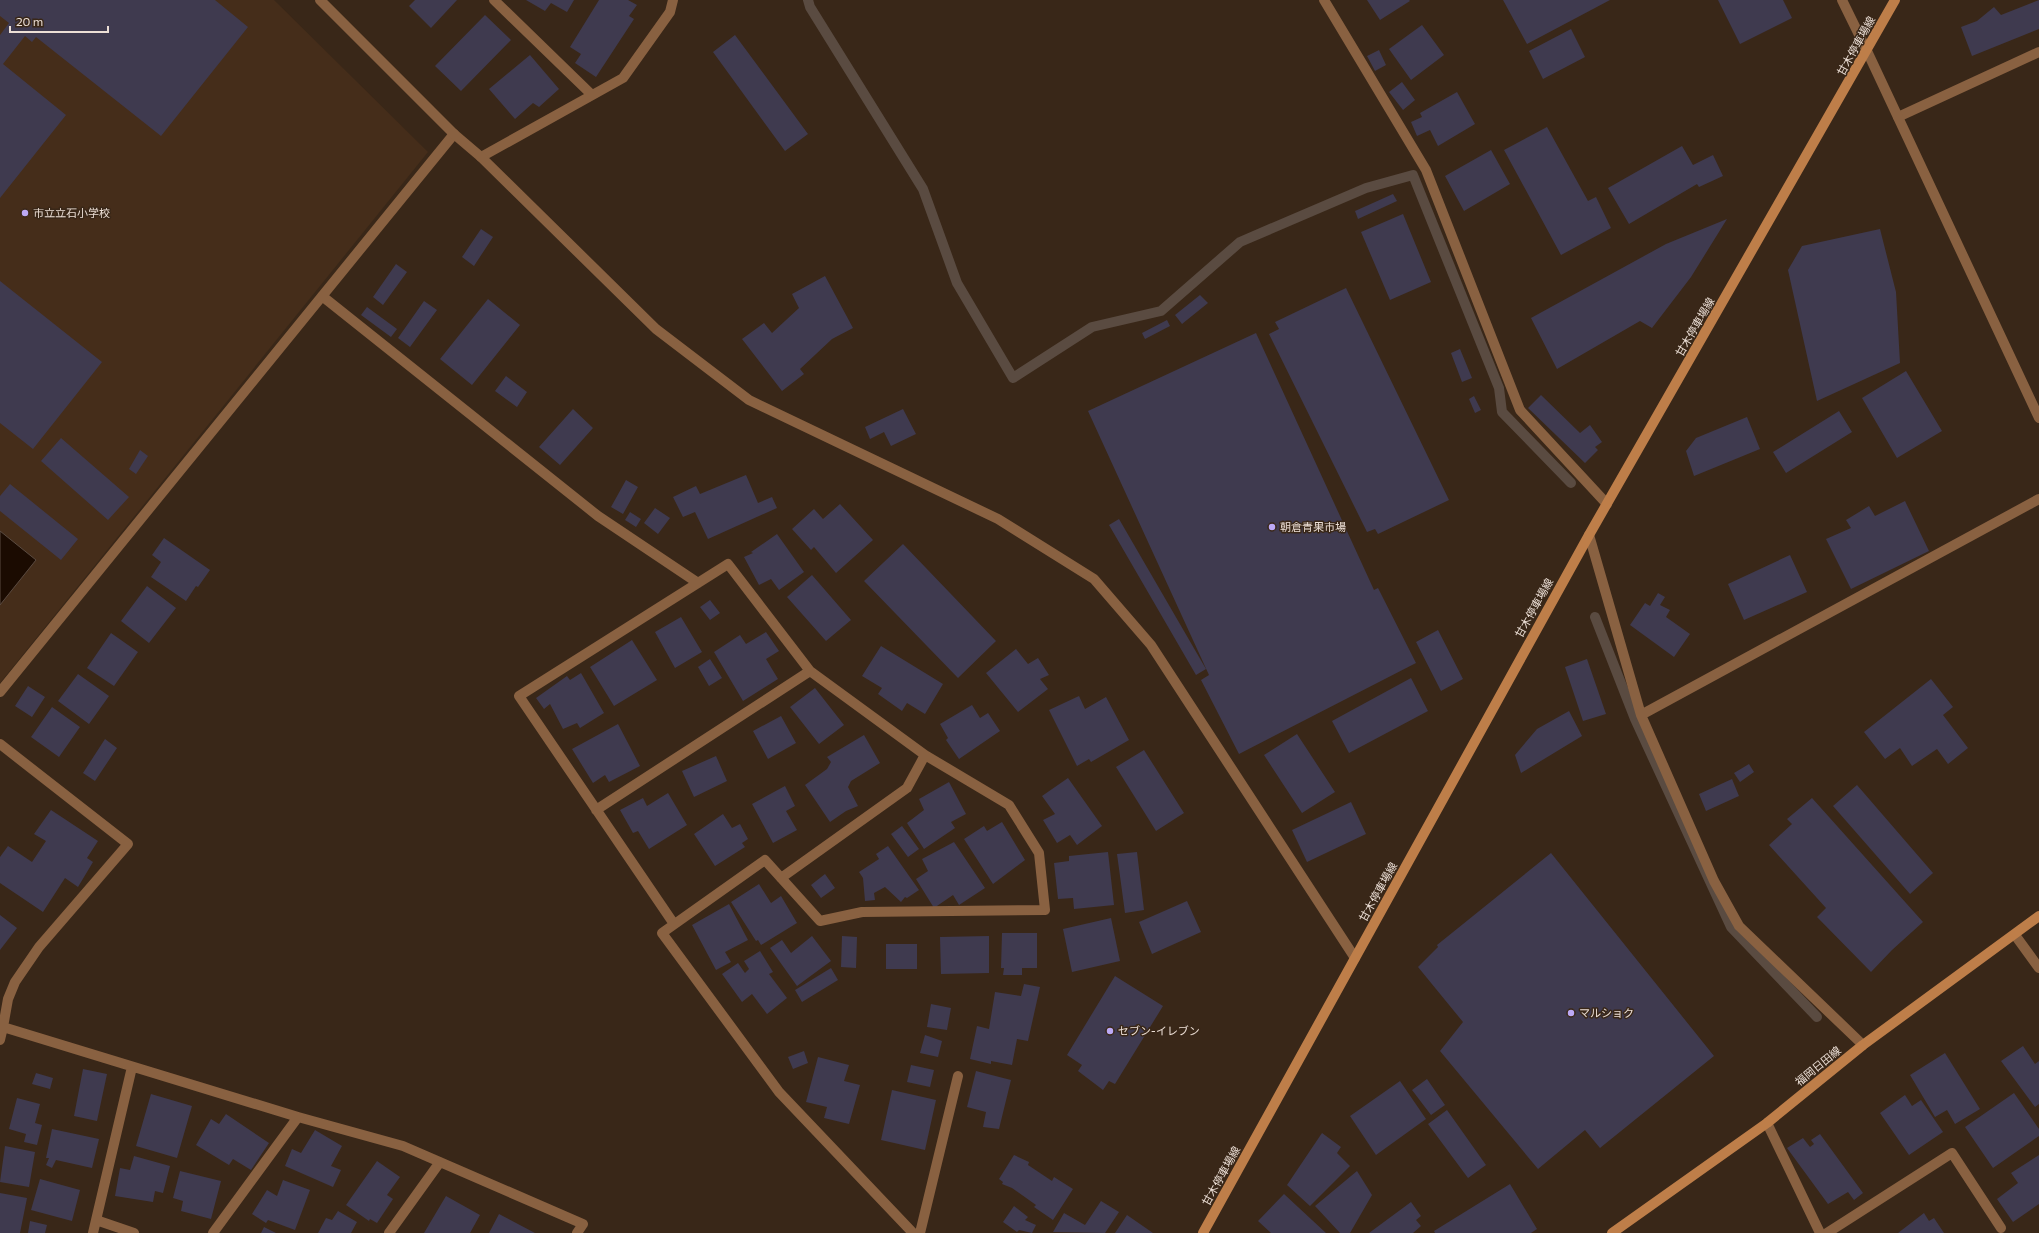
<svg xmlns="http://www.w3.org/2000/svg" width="2039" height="1233" font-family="Commissioner,'Noto Sans JP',sans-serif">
	<rect width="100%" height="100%" fill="#392718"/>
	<!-- built -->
	<path fill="#452d1a" d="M0,0H274L428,152L0,683Z"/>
	<!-- water -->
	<path fill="#1b0b01" stroke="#5a4b41" d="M0,531L36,560L0,605Z"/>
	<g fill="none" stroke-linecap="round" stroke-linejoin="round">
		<!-- stream -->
		<path stroke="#5a4b41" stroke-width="10" d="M808,0L810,7L923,189L957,283L1013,378L1092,327L1161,311L1240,242L1366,188L1413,175L1499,388L1502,412L1571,483
			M1595,617L1635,719L1731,927L1817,1017"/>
	</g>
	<!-- building -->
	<path fill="#3f3a4f" d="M0,0H215L248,27L161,136L36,37L32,42L25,36L3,64L66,115L0,198V35L9,23L0,16Z
		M415,0H457L431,28L409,6Z
		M526,0H574L567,12L551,3L545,11Z
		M599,0H628L637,5L629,16L634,19L596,77L575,63L581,54L570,47Z
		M1367,0H1409L1410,1L1380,20Z
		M1503,0H1610L1527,44Z
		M1718,0H1783L1792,18L1740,44Z
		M2039,0V29L1972,56L1961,27L1977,21L1994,7L2001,15Z
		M485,15L511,40L461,91L435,66Z
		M1422,25L1444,55L1411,80L1389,49Z
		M1571,29L1585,57L1543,79L1529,51Z
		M735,35L808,134L785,151L713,52Z
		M1379,50L1386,65L1375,71L1367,56Z
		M530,55L559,89L539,107L533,103L515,119L489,89Z
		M1402,82L1415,100L1403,110L1389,92Z
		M1457,92L1475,124L1438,146L1430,130L1417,136L1411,122L1422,117L1420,113Z
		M1547,127L1588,201L1596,197L1611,228L1561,255L1504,150Z
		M1682,146L1693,165L1713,155L1723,176L1699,187L1697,184L1629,224L1608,188Z
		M1491,150L1510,184L1464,211L1445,176Z
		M1393,194L1397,201L1358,219L1355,211Z
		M1403,214L1431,282L1390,300L1361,232Z
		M1727,219L1691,277L1652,328L1640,321L1557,369L1531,318L1666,244Z
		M481,229L493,237L474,266L462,257Z
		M1880,229L1896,292L1900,363L1817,401L1788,270L1802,246Z
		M396,264L407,272L383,305L373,297Z
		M825,276L853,328L832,339L800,369L804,374L782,391L742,339L764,323L772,333L799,308L792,294Z
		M0,281L102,362L33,449L0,423Z
		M1346,288L1449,500L1378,534L1375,529L1367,532L1269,334L1279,329L1275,322Z
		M1200,295L1208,303L1182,324L1175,315Z
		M488,299L520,325L472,385L440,359Z
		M424,301L437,310L410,347L398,338Z
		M367,307L397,329L391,337L361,315Z
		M1167,320L1170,326L1145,339L1142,333Z
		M1256,333L1374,590L1378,588L1416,663L1239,754L1201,680L1209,675L1088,411Z
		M1460,349L1472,378L1462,382L1451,353Z
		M1906,371L1942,431L1897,458L1862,398Z
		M506,376L527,392L517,407L495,391Z
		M1541,395L1580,433L1590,425L1602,442L1595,447L1598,450L1585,463L1528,408Z
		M1474,396L1481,410L1475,413L1469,399Z
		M573,409L593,428L560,465L539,447Z
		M903,409L916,434L891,446L884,432L870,439L865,427Z
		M1839,411L1852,432L1786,473L1773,452Z
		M1747,417L1760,449L1694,476L1686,451L1696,438Z
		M61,438L129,497L108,520L41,461Z
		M140,450L148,456L136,474L129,469Z
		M746,475L758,503L772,497L777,508L708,539L695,512L683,517L673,497L696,486L700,494Z
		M626,480L638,487L623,514L611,507Z
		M10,484L78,539L61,560L0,511V496Z
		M1905,501L1929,551L1851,589L1826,539L1851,528L1846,520L1869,506L1875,516Z
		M840,504L873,540L836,573L814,547L811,550L792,529L814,509L823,519Z
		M655,508L670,518L658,534L644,523Z
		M630,512L641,519L636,527L625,520Z
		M1119,519L1206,669L1196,675L1109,525Z
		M777,534L804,572L779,590L771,579L759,585L744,557L753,553L751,552Z
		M164,538L210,570L198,587L196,586L186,601L151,577L161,562L152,555Z
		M903,544L996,641L958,678L864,581Z
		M1790,555L1807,592L1744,620L1728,584Z
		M812,575L851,620L826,641L787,597Z
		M147,586L176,608L149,643L121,621Z
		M1658,593L1665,597L1660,605L1670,610L1666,617L1690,634L1674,657L1630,625L1645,603L1650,606Z
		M710,600L720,613L710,620L700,607Z
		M681,617L702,652L675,668L655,632Z
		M1438,630L1463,679L1441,691L1416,642Z
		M766,632L779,651L766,659L778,679L743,701L714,652L740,635L746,644Z
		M111,633L138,652L114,686L87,668Z
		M632,640L657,680L614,706L590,667Z
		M881,646L943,684L925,714L907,703L902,711L878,694L882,688L862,676Z
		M1016,649L1028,664L1038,658L1049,675L1040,679L1048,689L1018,712L986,673Z
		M710,659L722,678L709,686L698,667Z
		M1587,659L1606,714L1583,721L1565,667Z
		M581,673L604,713L580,728L577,723L563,729L550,704L544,709L536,698L567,676L570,680Z
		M78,674L109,696L89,724L58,701Z
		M1411,678L1428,711L1349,753L1332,721Z
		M1931,679L1953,707L1943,715L1968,748L1948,764L1937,749L1912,766L1900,748L1885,759L1864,732Z
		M28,686L45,697L32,717L15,706Z
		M815,688L844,725L819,744L790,707Z
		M1079,696L1085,709L1106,697L1129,740L1091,762L1089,759L1077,766L1049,710Z
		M972,705L980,718L988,713L1000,731L959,759L946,740L948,738L940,724Z
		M52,707L80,727L59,757L31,737Z
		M1569,711L1582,736L1521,773L1515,755L1537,729Z
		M781,716L796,743L768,759L753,731Z
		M618,724L640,766L609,782L605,775L593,783L572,749Z
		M1297,734L1335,792L1302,813L1264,755Z
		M864,735L880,763L851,781L848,787L858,806L846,811L830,822L805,785L827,769L831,762L827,757Z
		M105,739L117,748L95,781L83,773Z
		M1144,750L1184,813L1156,831L1116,767Z
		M716,756L727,781L694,797L682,771Z
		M1749,764L1754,772L1740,782L1734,773Z
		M1068,778L1102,826L1077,845L1070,835L1057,843L1043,820L1055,814L1042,796Z
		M1732,779L1739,796L1706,811L1699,794Z
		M949,782L966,814L951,822L955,828L924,849L907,823L924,810L919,799Z
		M1857,785L1933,873L1910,894L1833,806Z
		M785,786L795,806L786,811L797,830L773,843L752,804Z
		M668,793L687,825L649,849L638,831L633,833L620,810L643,798L647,806Z
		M1812,798L1923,922L1892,950L1871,972L1817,917L1826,908L1769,845L1792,824L1787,819Z
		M1351,802L1366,834L1307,862L1292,830Z
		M51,810L98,841L87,858L93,862L78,887L65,878L43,912L0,883V857L8,846L32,862L46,841L34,834Z
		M723,814L732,828L740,824L748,839L742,843L745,847L715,866L694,834Z
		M1002,822L1025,860L993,884L964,839L984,826L987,831Z
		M902,826L919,849L908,857L891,834Z
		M954,842L985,888L959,905L953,895L934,908L916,879L928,871L922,859Z
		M888,846L919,890L907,898L905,897L901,902L885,887L874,893L875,900L865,901L863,878L859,872L879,859L876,854Z
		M1108,852L1114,905L1074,909L1073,898L1058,899L1054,863L1069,861V856Z
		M1137,852L1144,910L1125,913L1117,854Z
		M1551,853L1714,1056L1600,1148L1585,1130L1538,1169L1440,1051L1463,1022L1418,967L1438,947L1437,945Z
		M825,874L835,888L821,898L811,885Z
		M759,884L771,903L781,896L797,923L761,945L758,940L756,941L731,902Z
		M1187,901L1201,932L1152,954L1139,922Z
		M729,904L748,940L725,952L731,962L716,970L692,925Z
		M0,915L17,928L0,950Z
		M1111,918L1120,961L1072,972L1063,929Z
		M1002,933H1037V968H1022V975H1003L1004,968H1001Z
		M812,936L831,961L797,986L770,948L782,940L791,953Z
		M842,936L857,937L856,968L841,967Z
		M989,936V973L941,974L940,937Z
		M886,944H917V969H886Z
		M760,951L773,972L769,974L787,998L767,1014L752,994L742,1002L722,974L738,963L745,973L749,969L744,961Z
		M831,968L838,980L802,1002L795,990Z
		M1115,976L1163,1006L1115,1084L1109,1081L1103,1090L1078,1071L1082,1065L1067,1055Z
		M1024,984L1040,987L1028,1041L1017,1039L1012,1065L991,1061V1064L970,1059L977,1026L989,1029L995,992L1021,996Z
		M931,1004L951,1008L947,1030L927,1027Z
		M925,1035L942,1041L938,1057L920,1053Z
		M2023,1046L2035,1064L2039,1061V1104L2035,1107L2001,1061Z
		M804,1051L808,1063L793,1069L788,1057Z
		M1945,1053L1980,1109L1955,1124L1947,1110L1935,1117L1910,1075Z
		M818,1057L849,1065L844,1081L860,1085L849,1124L824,1118L827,1107L806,1102Z
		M911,1065L934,1070L930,1087L907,1082Z
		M83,1069L107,1074L97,1121L74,1116Z
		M976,1071L1011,1080L999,1129L983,1127L986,1112L967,1107Z
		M36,1073L53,1078L50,1089L32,1084Z
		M1427,1079L1445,1105L1431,1115L1412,1090Z
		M1400,1081L1426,1119L1376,1155L1350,1116Z
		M892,1090L936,1100L925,1150L881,1140Z
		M2014,1093L2039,1129V1136L1993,1168L1965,1127Z
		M151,1094L192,1106L177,1158L136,1146Z
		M1905,1095L1912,1106L1921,1100L1943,1132L1909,1155L1880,1113Z
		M17,1098L40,1104L35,1123L42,1125L37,1145L24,1142L26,1134L9,1129Z
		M1447,1110L1486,1165L1468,1178L1428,1124Z
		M226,1114L269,1143L251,1170L233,1159L229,1165L196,1145L211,1119L219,1124Z
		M52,1129L99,1139L92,1168L56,1160L52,1168L46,1165L49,1158H46Z
		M315,1130L342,1146L331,1166L341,1170L333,1187L285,1166L292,1149L301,1153Z
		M1322,1133L1341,1147L1337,1153L1350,1166L1310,1206L1287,1185Z
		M1820,1134L1863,1193L1854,1200L1848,1192L1828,1204L1787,1148L1803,1138L1810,1147L1814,1144L1811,1140Z
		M5,1146L35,1152L29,1187L0,1182Z
		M1014,1155L1029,1162L1028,1165L1052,1181L1054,1177L1073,1189L1053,1220L1034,1207L1036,1205L1012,1188L1002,1184L1003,1182L999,1179Z
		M2039,1155V1204L2013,1222L1997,1199L2018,1183L2011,1173Z
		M134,1156L170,1166L163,1193L155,1191L153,1202L115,1196L120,1168L130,1170Z
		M377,1161L400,1177L387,1195L393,1199L377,1223L370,1219L369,1221L346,1205Z
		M180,1171L221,1181L211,1219L181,1211L183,1201L173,1198Z
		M1357,1171L1372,1195L1350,1233H1340L1315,1206Z
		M40,1179L80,1190L72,1221L31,1210Z
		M283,1180L310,1190L295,1230L268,1220L266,1223L252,1214L267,1190L277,1196Z
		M1510,1184L1537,1229L1531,1233H1435L1434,1231Z
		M0,1193L27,1198L20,1233H0Z
		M1284,1194L1326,1233H1271L1258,1221Z
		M446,1196L480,1215L470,1233H424Z
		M1101,1201L1119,1212L1105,1233L1053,1232L1064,1213L1085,1225Z
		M1411,1202L1421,1216L1416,1220L1421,1226L1413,1233H1369Z
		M1014,1206L1028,1217L1025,1220L1036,1225L1032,1233L1019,1230L1017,1232L1003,1222Z
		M338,1211L357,1222L351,1233H318L326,1218L332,1220Z
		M1924,1213L1929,1221L1934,1218L1944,1233H1898Z
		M499,1214L535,1233H489Z
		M1127,1215L1153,1233H1115Z
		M30,1221L47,1225L45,1233H28Z
		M264,1227L276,1233H261Z"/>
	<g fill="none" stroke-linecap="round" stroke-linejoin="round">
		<!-- minor -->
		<path stroke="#896141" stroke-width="10" d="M494,0L592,95
			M1324,0L1426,170L1520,410L1607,504
			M1898,117L2039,52
			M481,157L623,78L670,12L673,0
			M322,296L598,516L698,583
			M1589,535L1641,715L1714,881L1739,926L1863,1045
			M0,692L454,134
			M1641,715L2039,499
			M0,744L128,844L39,947L15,982L8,999L3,1027
			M596,810L810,671
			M781,878L907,788L925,755L1009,805L1039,853L1045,910L862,912L820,921L765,860L662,933L779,1092L913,1233
			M674,924L519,696L728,564L810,671L925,755
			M2015,935L2039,968
			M0,1040L3,1027L298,1117L403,1146L583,1224L577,1233
			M1767,1123L1820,1233
			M96,1220L134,1233
			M93,1233L132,1067
			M213,1233L298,1117
			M389,1233L440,1162
			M920,1233L958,1076
			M1827,1233L1952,1153L2001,1228"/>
		<!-- tertiary -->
		<path stroke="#896141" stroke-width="10" d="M320,0L454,134L481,157L656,329L749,400L998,519L1094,579L1151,645L1355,958
			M1842,0L1867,51L2039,418"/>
		<!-- secondary -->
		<path stroke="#be7e49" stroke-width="10" d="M1203,1233L1589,535L1895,0
			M1612,1233L1767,1123L1863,1045L2039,916"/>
	</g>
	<!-- markers -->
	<g fill="#bca9f5" stroke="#392718" stroke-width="1.5">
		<circle cx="25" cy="213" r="4"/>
		<circle cx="1272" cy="527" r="4"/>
		<circle cx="1571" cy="1013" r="4"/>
		<circle cx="1110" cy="1031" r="4"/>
	</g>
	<g text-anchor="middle" stroke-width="3" stroke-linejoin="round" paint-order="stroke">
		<!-- street labels -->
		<g font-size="11" fill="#ecdfd6" stroke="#392718">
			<text transform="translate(1856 46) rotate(-61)" y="4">甘木停車場線</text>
			<text transform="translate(1695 327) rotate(-60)" y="4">甘木停車場線</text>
			<text transform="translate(1534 608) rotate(-61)" y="4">甘木停車場線</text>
			<text transform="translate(1378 892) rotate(-61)" y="4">甘木停車場線</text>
			<text transform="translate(1818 1066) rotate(-39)" y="4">福岡日田線</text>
			<text transform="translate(1221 1176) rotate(-61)" y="4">甘木停車場線</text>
		</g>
		<!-- poi labels -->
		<g font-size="11" fill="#ecdfd6" stroke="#392718" text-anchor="start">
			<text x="33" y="217">市立立石小学校</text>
			<text x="1280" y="531">朝倉青果市場</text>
			<text x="1579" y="1017">マルショク</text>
			<text x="1118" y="1035">セブン-イレブン</text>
		</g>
	</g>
	<!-- scale -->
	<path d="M10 26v6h98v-6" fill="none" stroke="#ecdfd6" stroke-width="2"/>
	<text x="16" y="26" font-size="12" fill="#ecdfd6" stroke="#392718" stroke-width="3" paint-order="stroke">20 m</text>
</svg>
